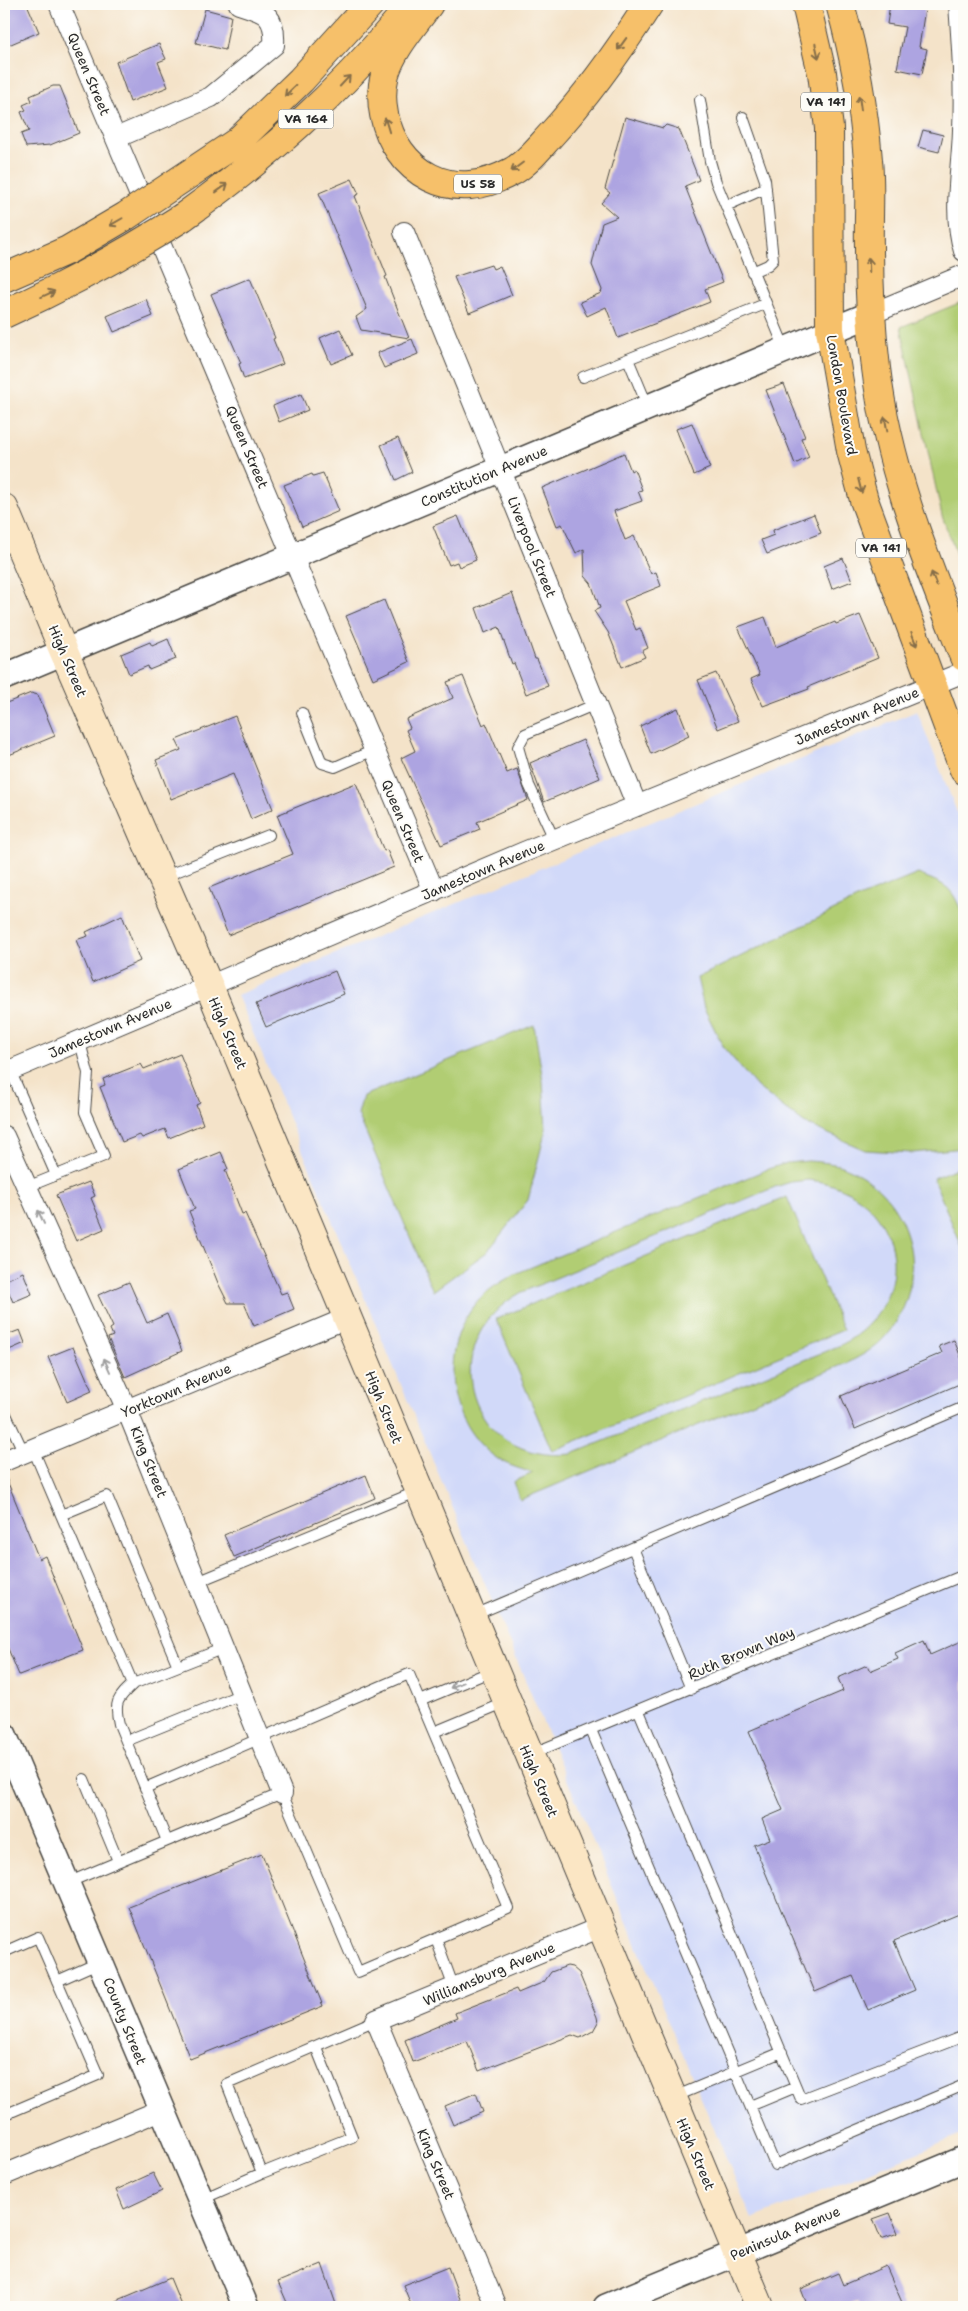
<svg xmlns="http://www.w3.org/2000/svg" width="968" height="2311" font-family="'Shantell Sans',sans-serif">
	<rect width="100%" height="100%" fill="#fdfcf7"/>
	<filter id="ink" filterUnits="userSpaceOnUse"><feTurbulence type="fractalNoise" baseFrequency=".02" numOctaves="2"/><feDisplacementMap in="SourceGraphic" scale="10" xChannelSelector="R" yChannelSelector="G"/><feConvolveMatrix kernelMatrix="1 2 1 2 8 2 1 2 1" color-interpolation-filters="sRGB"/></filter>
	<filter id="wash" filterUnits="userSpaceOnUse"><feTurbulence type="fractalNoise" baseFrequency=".0096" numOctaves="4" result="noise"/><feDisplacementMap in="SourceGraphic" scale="20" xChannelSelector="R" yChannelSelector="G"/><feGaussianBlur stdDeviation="1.12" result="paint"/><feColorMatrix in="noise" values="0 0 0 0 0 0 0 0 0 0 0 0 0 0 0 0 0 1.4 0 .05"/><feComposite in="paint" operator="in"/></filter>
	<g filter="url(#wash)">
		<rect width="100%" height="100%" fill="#f4e3c9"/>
		<!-- built -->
		<path fill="#d1d9f9" d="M917,711L964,830V2134L752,2219L237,995Z"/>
		<!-- green -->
		<path fill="#b1cd73" stroke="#6e7c4f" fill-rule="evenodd" d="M964,301V575L942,516L901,327Z
			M918,874C949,886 951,886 964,917V1148L912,1153L865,1150L804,1123L757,1087L724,1048L704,1008L697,978L861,897Z
			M534,1025L543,1081L546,1129L528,1200L487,1252L433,1291L358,1114L363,1096Z
			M808,1161C822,1162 836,1163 849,1169C915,1199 933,1285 883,1339C874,1349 861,1356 849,1362L520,1500L513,1482L533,1473C521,1469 509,1466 498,1459C444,1423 437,1345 480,1298C490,1288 503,1281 515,1274L768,1169L787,1163ZM808,1180C903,1189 925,1299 841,1345L572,1454C469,1466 430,1342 522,1292L775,1187L791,1182Z
			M964,1165V1252L933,1178Z
			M787,1197L843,1330L552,1451L496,1319Z"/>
		<g id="blocks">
			<!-- building -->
			<path fill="#ada4e1" d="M4,4H27L39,32L4,47Z
				M890,4L925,9L919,47L927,49L922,74L897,69L905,27L887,24Z
				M205,9L231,16L225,50L196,43Z
				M159,44L166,59L158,62L168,87L130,102L116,62Z
				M53,86H60L79,133L50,145L26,147L21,134L29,131L21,112L26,110L23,105L32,101L30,96Z
				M625,117L663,128L666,125L679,129L699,180L685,186L723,282L705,289L710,302L618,338L606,307L587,316L580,302L601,293L602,290L592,265L602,223L617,217L601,203L610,193L605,189Z
				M923,130L943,135L939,152L918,147Z
				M352,179L359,194L355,196L387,276L385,277L409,338L361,330L356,317L367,309L319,193Z
				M491,265L493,269L500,266L512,295L469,313L454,277Z
				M250,278L275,338L273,339L283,364L244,379L239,364L241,363L211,294Z
				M146,299L153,316L114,332L107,316Z
				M340,329L352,355L331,364L320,338Z
				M412,339L418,354L384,368L377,353Z
				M784,384L805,437L801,438L809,457L795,464L766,390Z
				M301,394L308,410L279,422L273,406Z
				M692,423L710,468L694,475L676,429Z
				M398,438L412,472L396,480L381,445Z
				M624,453L631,471L634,469L642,490L638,491L642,501L614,511L625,540L634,536L651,574L656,572L661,586L624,601L636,630L640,628L648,648L642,651L645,657L622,667L608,632L594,611L600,608L591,583L585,576L584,549L576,553L562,524L557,526L542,488Z
				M323,473L339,511L302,527L284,485L312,474L313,476Z
				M814,514L821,533L767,554L761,540L774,535L773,530Z
				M458,516L476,560L459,567L457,562L449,565L433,526Z
				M843,558L852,581L832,589L824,566Z
				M512,593L535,659H537L548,686L526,694L514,663L512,664L499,627L485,633L476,608Z
				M384,600L409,662L373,679L346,616Z
				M860,615L878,658L808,687L809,689L763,706L751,679L760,675L738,627L765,617L776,647L835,622L836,624Z
				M168,639L176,659L149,670L148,666L129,674L121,654L150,642L152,646Z
				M716,673L738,721L718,729L698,680Z
				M463,676L483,725L486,723L507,773L517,769L528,800L477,822L480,829L441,845L401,758L415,751L406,730L410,728L406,719L453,698L447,682Z
				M31,693L38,695L55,736L4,757V704Z
				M678,708L689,736L651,754L640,726Z
				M235,716L273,809L251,819L233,774L171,799L156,760L181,750L176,740Z
				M583,740L600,778L544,802L530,763Z
				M356,783L384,851L387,850L394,867L228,935L209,888L293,854L277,815Z
				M122,915L140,961L93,982L76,940L88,936L86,932Z
				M335,971L344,994L266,1027L256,1004Z
				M180,1054L200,1103L196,1105L203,1124L169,1138L165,1129L142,1138L140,1135L122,1142L100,1087L105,1085L103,1079L141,1064L144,1069Z
				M221,1152L228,1169L225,1170L242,1214L245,1213L281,1294L287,1292L294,1309L254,1326L244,1303H228L218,1283L189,1211L195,1209L179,1169Z
				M89,1182L95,1196L91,1198L104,1229L76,1241L56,1195Z
				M23,1272L32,1294L13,1302L4,1281Z
				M129,1282L147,1323L167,1314L182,1351L125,1377L108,1338L113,1336L110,1329L113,1327L98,1295Z
				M20,1330L25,1343L9,1350L4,1336Z
				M954,1340L964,1365V1382L855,1429L841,1396L942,1353L939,1346Z
				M73,1347L92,1391L67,1402L48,1357Z
				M4,1473L39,1559L45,1556L83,1650L19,1675L4,1639Z
				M366,1475L375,1498L234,1557L224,1535Z
				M924,1640L930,1655L964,1640V1912L894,1941L915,1990L868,2010L853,1976L815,1992L754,1845L770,1839L762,1819L783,1810L749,1731L843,1691L838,1678L867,1665L870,1671L898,1659L895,1653Z
				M262,1854L323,2006L190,2059L129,1907Z
				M567,1966L572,1967L579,1973L597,2017L598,2022L593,2031L580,2038L572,2035L479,2071L467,2041L413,2062L405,2040L457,2018L455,2013L516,1989L518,1993L544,1982L551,1972Z
				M476,2093L483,2112L453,2125L445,2106Z
				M153,2173L162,2191L124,2209L116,2190Z
				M890,2213L898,2233L881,2239L873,2219Z
				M322,2264L337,2307H289L278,2282Z
				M886,2266L904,2307H859L857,2302L844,2307H808L801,2289L838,2273L843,2285Z
				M448,2267L463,2307H412L403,2285Z
				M170,2278L182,2307H102Z"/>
		</g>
	</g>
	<g filter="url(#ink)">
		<use href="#blocks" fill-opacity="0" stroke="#494743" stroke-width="1"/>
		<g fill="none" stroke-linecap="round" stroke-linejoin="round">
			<!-- service casing -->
			<g stroke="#494743" stroke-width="12">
				<path id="service" d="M700,100L710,161L716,182L785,349
					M743,117L765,180L773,260L768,265L752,272
					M726,206L766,188
					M628,359L648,407
					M583,377L765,304
					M302,713L322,763L335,767L374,750
					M554,839L529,785L518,747L525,734L596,704
					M163,877L269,835
					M10,1070L56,1175
					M27,1187L104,1156L85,1112L88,1073L80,1042
					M4,1410L24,1453
					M33,1449L133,1684C117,1699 114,1702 119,1724L167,1841
					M61,1515L107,1496L178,1666
					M633,1548L691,1689
					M197,1582L418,1491
					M472,1616L964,1407
					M133,1684L224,1648
					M420,1701L492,1671
					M639,1711L801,2099L964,2036
					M591,1730L775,2165L964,2085
					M434,1732L506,1702
					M126,1741L242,1694
					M531,1754L964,1575
					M84,1779L118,1861
					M67,1883L282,1793L358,1972L508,1908L409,1674L145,1788
					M436,1939L454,1988
					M4,1952L38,1937L98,2075L4,2115
					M57,1981L100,1962
					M674,2097L782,2052
					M750,2106L796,2087
					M262,2173L352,2137L316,2047
					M200,2200L262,2173L227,2084L376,2020"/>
			</g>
			<!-- minor casing -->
			<g stroke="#494743" stroke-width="22">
				<path id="minor" d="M59,4L434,891
					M959,4C962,46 965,88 963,130C962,169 952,212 964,251
					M116,138L211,97L274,45C276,14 264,12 239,4
					M404,232L637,806
					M871,314L964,275
					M4,1073L524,852L964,672
					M4,1136L127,1410L282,1793
					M4,1461L347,1318
					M4,2175L161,2110
					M496,2307L376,2020L601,1927"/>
			</g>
			<!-- tertiary casing -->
			<g stroke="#494743" stroke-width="28">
				<path id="tertiary" d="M4,677L871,314
					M4,1735L246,2307
					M606,2307L964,2159"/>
			</g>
			<!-- secondary casing -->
			<g stroke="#494743" stroke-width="30">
				<path id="secondary" d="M4,508L64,652L209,986L760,2307"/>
			</g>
			<!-- primary casing -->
			<g stroke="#494743" stroke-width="30">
				<path id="primary" d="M806,4L822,73L829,128L830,330L851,451L864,500L964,770
					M840,4C854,54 864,108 868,160C871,189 868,218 869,247C869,288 871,328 876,368C888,469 927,563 964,657"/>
			</g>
			<!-- motorway casing -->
			<g stroke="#494743" stroke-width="30">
				<path id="motorway" d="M429,4C414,25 392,49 385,74C371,128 411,190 470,185C485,184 500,178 513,171C527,163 539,148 549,137C587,96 619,51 649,4
					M171,186L237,142L301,80L370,4
					M183,217C268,156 335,97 402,16"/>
			</g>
			<!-- service -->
			<use href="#service" stroke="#fff" stroke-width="10"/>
			<!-- minor -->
			<use href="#minor" stroke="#fff" stroke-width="20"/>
			<!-- tertiary -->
			<use href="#tertiary" stroke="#fff" stroke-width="25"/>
			<!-- secondary -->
			<use href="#secondary" stroke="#fbe6c4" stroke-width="28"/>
			<!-- primary -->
			<use href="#primary" stroke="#f6c06b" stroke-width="28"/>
			<!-- motorway -->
			<use href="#motorway" stroke="#f6c06b" stroke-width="28"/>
			<!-- motorway-bridge casing -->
			<g stroke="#494743" stroke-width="30" stroke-linecap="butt">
				<path id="motorway-bridge" d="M4,278L68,250L126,216L171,186
					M4,314C66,286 125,254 183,217"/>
			</g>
			<!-- motorway-bridge -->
			<use href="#motorway-bridge" stroke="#f6c06b" stroke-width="28"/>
		</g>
		<!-- one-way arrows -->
		<defs><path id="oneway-shaft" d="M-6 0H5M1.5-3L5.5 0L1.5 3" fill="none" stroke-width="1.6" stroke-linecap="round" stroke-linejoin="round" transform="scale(1.25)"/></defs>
		<g stroke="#866e48">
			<use href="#oneway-shaft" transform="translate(622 44) rotate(126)"/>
			<use href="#oneway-shaft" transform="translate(817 51) rotate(77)"/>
			<use href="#oneway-shaft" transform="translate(345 81) rotate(-47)"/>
			<use href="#oneway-shaft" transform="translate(290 91) rotate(136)"/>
			<use href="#oneway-shaft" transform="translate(860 103) rotate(-98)"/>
			<use href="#oneway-shaft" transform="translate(387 125) rotate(-107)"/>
			<use href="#oneway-shaft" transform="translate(517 167) rotate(143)"/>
			<use href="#oneway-shaft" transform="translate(222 188) rotate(-36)"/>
			<use href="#oneway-shaft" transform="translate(116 222) rotate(150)"/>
			<use href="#oneway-shaft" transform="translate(869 265) rotate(-92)"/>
			<use href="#oneway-shaft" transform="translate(48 294) rotate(-24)"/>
			<use href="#oneway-shaft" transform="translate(886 424) rotate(-100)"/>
			<use href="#oneway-shaft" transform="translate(860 486) rotate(76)"/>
			<use href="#oneway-shaft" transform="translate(934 579) rotate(-111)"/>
			<use href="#oneway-shaft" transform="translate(914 639) rotate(69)"/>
		</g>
		<g stroke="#a0a0a0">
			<use href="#oneway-shaft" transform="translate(41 1217) rotate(-114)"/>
			<use href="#oneway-shaft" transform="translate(107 1365) rotate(-114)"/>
			<use href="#oneway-shaft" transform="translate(457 1685) rotate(157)"/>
		</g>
	</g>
	<g text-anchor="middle" stroke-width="4" stroke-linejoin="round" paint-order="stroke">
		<!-- shield labels -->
		<g fill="#fdfcf7" stroke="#6a6a68" stroke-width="1">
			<rect x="801" y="92.5" width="50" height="19" rx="4"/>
			<rect x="278.5" y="109.5" width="55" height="19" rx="4"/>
			<rect x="454" y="174.5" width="48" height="19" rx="4"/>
			<rect x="856" y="538.5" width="50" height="19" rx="4"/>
		</g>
		<g font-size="12" font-weight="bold" fill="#2b2b2b">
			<text x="826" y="106">VA 141</text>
			<text x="306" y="123">VA 164</text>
			<text x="478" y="188">US 58</text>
			<text x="881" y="552">VA 141</text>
		</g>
		<!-- street labels -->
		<g font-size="14" fill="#2b2b2b" stroke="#fdfcf7">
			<text transform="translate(89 74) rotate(67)" y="5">Queen Street</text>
			<text transform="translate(842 395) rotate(80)" y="5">London Boulevard</text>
			<text transform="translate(247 447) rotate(67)" y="5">Queen Street</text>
			<text transform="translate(484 476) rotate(-23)" y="5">Constitution Avenue</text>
			<text transform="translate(532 547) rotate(68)" y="5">Liverpool Street</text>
			<text transform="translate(68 661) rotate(67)" y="5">High Street</text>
			<text transform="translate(857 716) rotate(-22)" y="5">Jamestown Avenue</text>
			<text transform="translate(403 821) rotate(67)" y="5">Queen Street</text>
			<text transform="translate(483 870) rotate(-23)" y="5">Jamestown Avenue</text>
			<text transform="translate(110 1028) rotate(-23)" y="5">Jamestown Avenue</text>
			<text transform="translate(228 1033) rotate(67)" y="5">High Street</text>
			<text transform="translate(176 1390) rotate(-23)" y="5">Yorktown Avenue</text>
			<text transform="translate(384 1407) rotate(68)" y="5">High Street</text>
			<text transform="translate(149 1462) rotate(68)" y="5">King Street</text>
			<text transform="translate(741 1653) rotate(-23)" y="5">Ruth Brown Way</text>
			<text transform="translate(539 1781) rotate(67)" y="5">High Street</text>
			<text transform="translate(489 1974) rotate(-23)" y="5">Williamsburg Avenue</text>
			<text transform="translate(125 2021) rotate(68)" y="5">County Street</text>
			<text transform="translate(696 2154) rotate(67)" y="5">High Street</text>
			<text transform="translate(436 2164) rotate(67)" y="5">King Street</text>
			<text transform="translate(785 2233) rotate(-23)" y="5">Peninsula Avenue</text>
		</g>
	</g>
	<!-- margin -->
	<rect width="968" height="2311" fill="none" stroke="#fdfcf7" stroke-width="20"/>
</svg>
